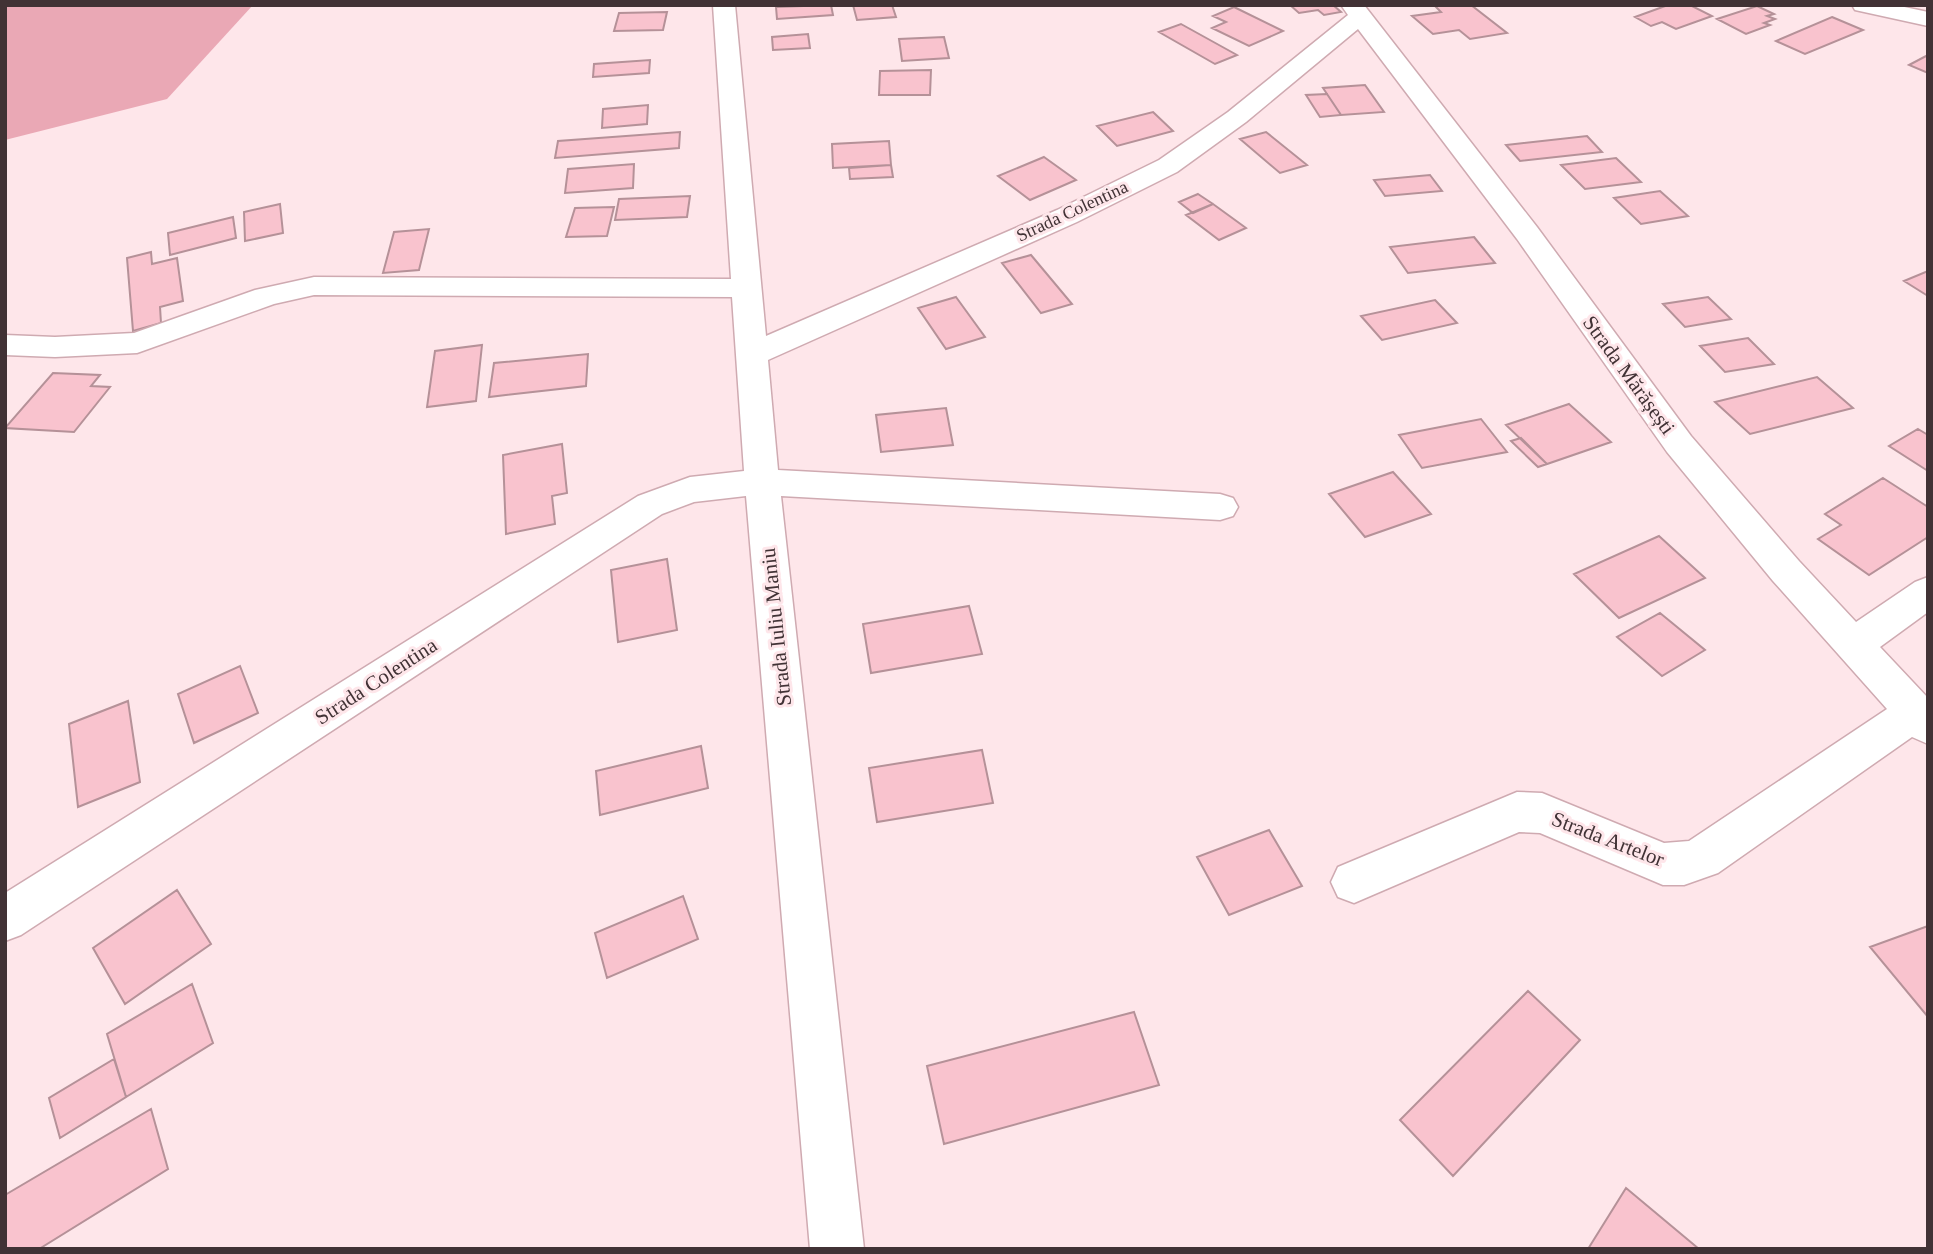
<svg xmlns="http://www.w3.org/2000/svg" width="1933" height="1254" font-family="Georgia,serif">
	<rect width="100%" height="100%" fill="#fee6ea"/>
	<!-- green -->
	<path fill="#eaa8b5" d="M5,5H253L167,99L5,140Z"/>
	<!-- building -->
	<path fill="#f9c3ce" stroke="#b59198" stroke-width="2" d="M831,5L833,15L777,19L776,7Z
		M853,5H892L896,17L857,20Z
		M1290,5H1333L1341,12L1324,15L1318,10L1299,13Z
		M1434,5H1471L1507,33L1470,39L1459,30L1433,34L1412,16L1441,12Z
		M1668,5H1690L1712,16L1676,29L1662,22L1651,26L1635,17Z
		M1757,6L1774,14L1767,16L1775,19L1764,23L1770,25L1746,34L1717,19Z
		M1234,7L1283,31L1249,46L1212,28L1226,22L1213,16Z
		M667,12L663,30L614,31L619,13Z
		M1832,17L1863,30L1805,54L1776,41Z
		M1181,24L1237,55L1215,64L1159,32Z
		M808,34L810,48L773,50L772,37Z
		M944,37L949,58L902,61L899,39Z
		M1928,55V73L1909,65Z
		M650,60L649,73L593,77L594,64Z
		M931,70L930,95H879L880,71Z
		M1365,85L1384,112L1341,115L1323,88Z
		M1327,94L1341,115L1320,117L1306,95Z
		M648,105L647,124L602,128L603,109Z
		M1153,112L1173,131L1117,146L1097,126Z
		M680,132L679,148L555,158L558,141Z
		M1266,132L1307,165L1280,173L1240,139Z
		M1587,136L1602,152L1520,161L1506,145Z
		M889,141L891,165L833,168L832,144Z
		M1044,157L1076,180L1030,200L998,176Z
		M1616,158L1641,182L1585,189L1561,165Z
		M634,164L633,188L565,193L568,169Z
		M891,165L893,177L850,179L849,168Z
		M1430,175L1442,191L1385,196L1374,180Z
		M1660,191L1688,216L1641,224L1614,198Z
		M1198,194L1213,204L1193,213L1179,202Z
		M690,196L687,217L615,220L619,199Z
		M280,204L283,233L245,241L244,212Z
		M1213,204L1246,228L1219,240L1186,215Z
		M614,207L607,236L566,237L575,208Z
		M233,217L236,238L170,255L168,233Z
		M429,229L419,270L383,273L394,232Z
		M1474,237L1495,263L1408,273L1390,247Z
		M151,252L152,264L177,258L183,301L160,307L161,323L133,331L127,258Z
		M1031,255L1072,304L1041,313L1002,263Z
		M1928,271V296L1904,281Z
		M956,297L985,337L946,349L918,308Z
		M1708,297L1731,319L1685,327L1663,304Z
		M1435,300L1457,323L1382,340L1361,316Z
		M1748,338L1774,364L1725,372L1700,346Z
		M482,345L476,401L427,407L435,351Z
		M588,354L586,386L489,397L494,363Z
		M53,373L100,375L91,386L110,387L74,432L5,428Z
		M1817,377L1853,408L1750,434L1715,402Z
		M1569,404L1611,442L1547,464L1506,425Z
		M946,408L953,445L881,452L876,415Z
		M1481,419L1507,452L1422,468L1399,435Z
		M1918,429L1928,435V471L1889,446Z
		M1521,438L1547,464L1538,467L1511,441Z
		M562,444L567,493L552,496L555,524L506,534L503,455Z
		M1393,472L1431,514L1365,537L1329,494Z
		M1883,478L1928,507V537L1869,575L1818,539L1841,525L1825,514Z
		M1659,536L1705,578L1619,618L1574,574Z
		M667,559L677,630L618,642L611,570Z
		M969,606L982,654L871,673L863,624Z
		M1660,613L1705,650L1662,676L1617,637Z
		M240,666L258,713L194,743L178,694Z
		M128,701L140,782L78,807L69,724Z
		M701,746L708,788L600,815L596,771Z
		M982,750L993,803L877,822L869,768Z
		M1269,830L1302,886L1229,915L1197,857Z
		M177,890L211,944L125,1004L93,948Z
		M683,896L698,939L607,978L595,933Z
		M1928,926V1017L1870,947Z
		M192,984L213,1043L126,1097L107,1034Z
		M1528,991L1580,1040L1453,1176L1400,1120Z
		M1134,1012L1159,1085L944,1144L927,1066Z
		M114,1059L126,1097L60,1138L49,1098Z
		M151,1109L168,1169L39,1249H5V1195Z
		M1626,1188L1699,1249H1588Z"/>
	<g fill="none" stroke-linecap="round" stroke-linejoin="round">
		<!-- street casing -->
		<g stroke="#cfaab1" stroke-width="3">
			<path id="street" d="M713,5H735L766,336L1057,210L1159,160L1228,112L1348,15L1341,5H1364L1537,227L1691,436L1799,561L1856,622L1915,582L1928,577V612L1880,647L1928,698V744L1912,737L1718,873L1684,885H1663L1540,833L1519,832L1354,903L1338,897L1331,882L1338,867L1517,792L1542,793L1664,843L1689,841L1887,709L1773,581L1667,452L1517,239L1358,29L1246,122L1177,172L1077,222L768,360L778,470L1220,494L1233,498L1238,507L1233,516L1220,520L781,496L864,1249H810L746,496L694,502L662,514L21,935L5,941V893L638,496L690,477L744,471L732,297L314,295L274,304L137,353L55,357L5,355V335L55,337L134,333L255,290L314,277L731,279Z"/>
		</g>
		<!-- secondary casing -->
		<g stroke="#cfaab1" stroke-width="3">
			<path id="secondary" d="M1852,5H1895L1928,12V26L1855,10Z"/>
		</g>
		<!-- street -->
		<use href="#street" fill="#fff" fill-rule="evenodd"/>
		<!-- secondary -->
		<use href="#secondary" fill="#fff" fill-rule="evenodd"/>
	</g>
	<g text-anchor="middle" stroke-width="6" stroke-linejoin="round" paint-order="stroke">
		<!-- far-street labels -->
		<g font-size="18" fill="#413235" stroke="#fee6ea">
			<text transform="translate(1072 211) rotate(-25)" y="6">Strada Colentina</text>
		</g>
		<!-- street labels -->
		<g font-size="21" fill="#413235" stroke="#fee6ea">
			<text transform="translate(1629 375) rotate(54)" y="7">Strada Mărășești</text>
			<text transform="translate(776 627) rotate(-96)" y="7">Strada Iuliu Maniu</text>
			<text transform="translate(376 681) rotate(-33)" y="7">Strada Colentina</text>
			<text transform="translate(1608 839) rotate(21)" y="7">Strada Artelor</text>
		</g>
	</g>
	<!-- border -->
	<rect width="1933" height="1254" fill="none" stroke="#413235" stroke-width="14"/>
</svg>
